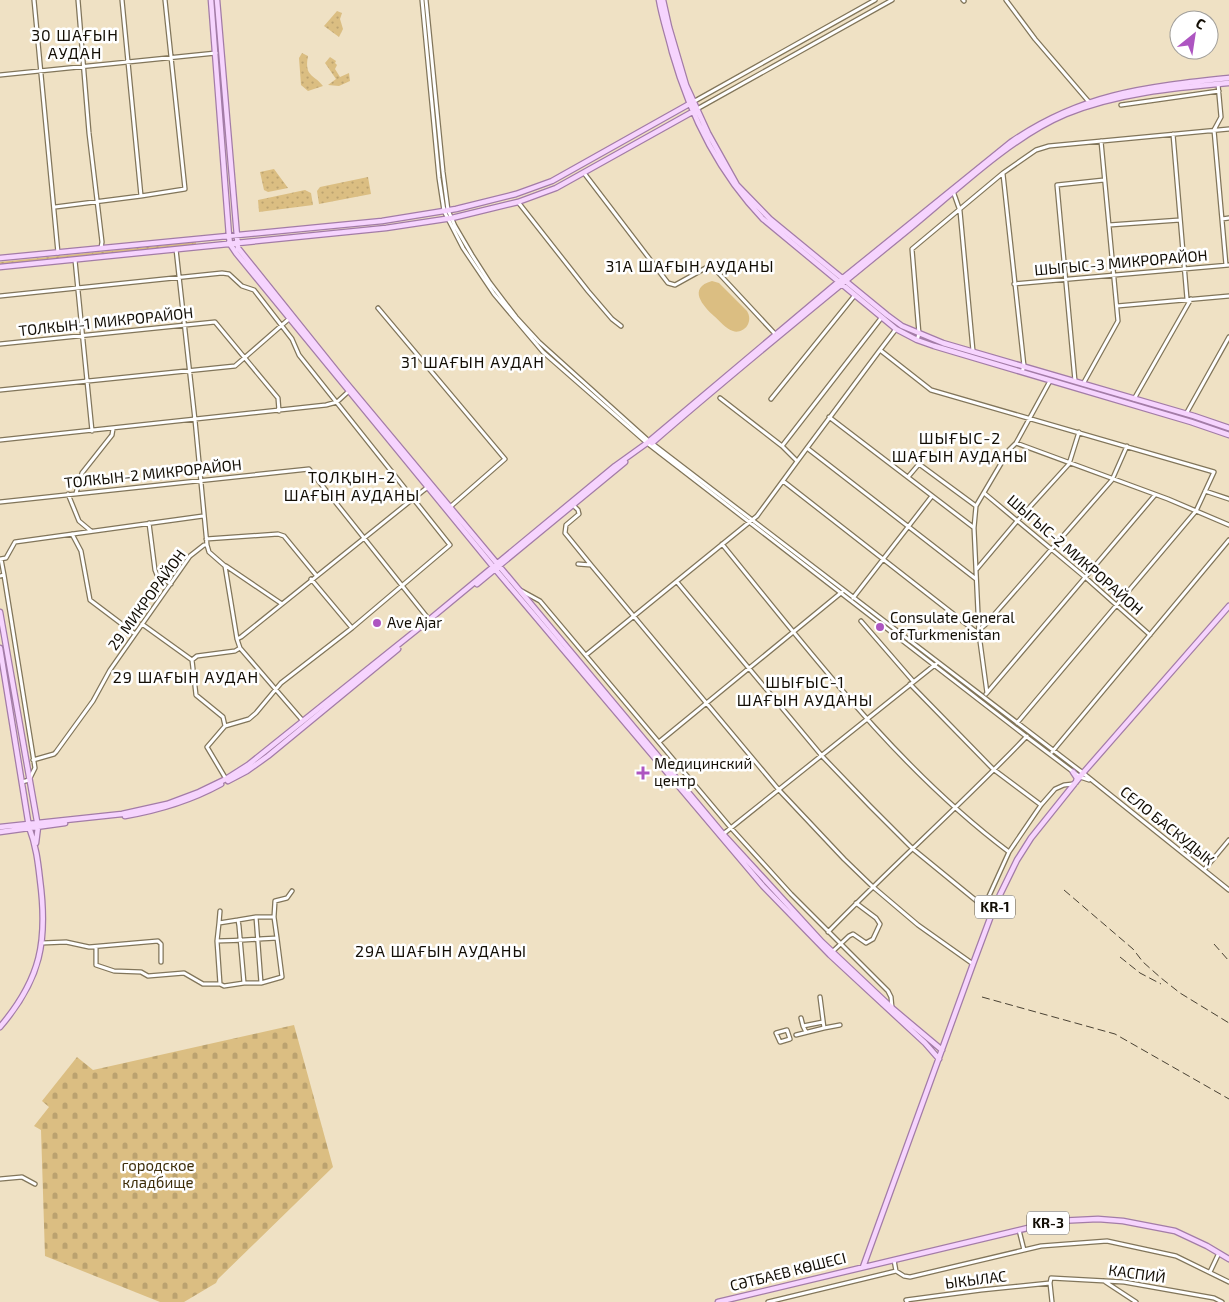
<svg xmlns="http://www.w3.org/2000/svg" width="1229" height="1302" font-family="'Exo 2',sans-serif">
	<defs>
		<pattern id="grass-dots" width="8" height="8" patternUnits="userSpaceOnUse" patternTransform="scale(1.25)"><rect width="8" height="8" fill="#dbbe82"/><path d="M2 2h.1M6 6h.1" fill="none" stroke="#bba26f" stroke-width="1.8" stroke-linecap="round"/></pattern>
		<pattern id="cemetery-stones" width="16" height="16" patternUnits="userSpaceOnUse" patternTransform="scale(1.25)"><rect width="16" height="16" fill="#dbbe82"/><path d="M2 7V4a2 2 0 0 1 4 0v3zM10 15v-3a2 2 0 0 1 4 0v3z" fill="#bba26f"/></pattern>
	</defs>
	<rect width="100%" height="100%" fill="#efe1c4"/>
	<!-- grass -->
	<path fill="url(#grass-dots)" d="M337,11L342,13L340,19L343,29L339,37L324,26Z
		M302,53L308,56C304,77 314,74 323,86L308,91L301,85L299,58Z
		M330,57L336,61L335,63L337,65L335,69L340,77L349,73L350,81L339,86L328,85L336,79L325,63Z
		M274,169L288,188L268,192L264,190L260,172Z
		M368,177L371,194L319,204L317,191L320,187Z
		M305,190L311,193L313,205L259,212L258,200Z
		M196,242V245L0,265V262Z"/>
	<!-- cemetery -->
	<path fill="url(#cemetery-stones)" d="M294,1025L333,1167L218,1279L216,1283L184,1302H160L45,1256L41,1130L34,1126L49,1107L42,1101L77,1057L93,1070Z"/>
	<!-- pitch -->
	<path fill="#dbbe82" d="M712,281L719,283L747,311C750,316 750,321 747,326C744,330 738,333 733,331C726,329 720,321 714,316C703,306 687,288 712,281Z"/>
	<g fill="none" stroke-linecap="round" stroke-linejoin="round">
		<!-- minor casing -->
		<g stroke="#81755a" stroke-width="5.5">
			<path id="minor" d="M34,0L58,253
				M78,0L89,133L102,242L101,248
				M422,0L439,178L444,211L463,248L494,294L543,352L647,443L1027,737L1080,777L1089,780
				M426,0L443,172L448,210L455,226L472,255L490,283L516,317L539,342L649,441L1083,773L1229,890
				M963,0L964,1
				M1006,0L1035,39L1089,102
				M0,75L216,53
				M1218,84L1221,117L1214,130L1226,265
				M693,102L875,0
				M1121,105L1219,91
				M697,109L892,0
				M1173,134L1187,299
				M584,173L668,283L675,285L711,265L777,336
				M1003,174L1024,366L1022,372
				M953,191L960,211L973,351
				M141,196L185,189L165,0
				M518,202L588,291L612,319L621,326
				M55,207L141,196L122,0
				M1222,219L1229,218
				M1109,225L1180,220
				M176,249L195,420L207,545L209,552L225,566L237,639L240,648L303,721
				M75,260L92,431
				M1014,284L1229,265
				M0,296L222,273L229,274L242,286L254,290L292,339L299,355L450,545L352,628L281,683L256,713L249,719L225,726
				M1117,306L1229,296
				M378,308L505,459L450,507
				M917,340L919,334L912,249L1003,173L1036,150L1049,146L1229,129
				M0,344L215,322L278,398L279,411
				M880,350L896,329
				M1075,381L1057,185L1104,180
				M1083,384L1118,321L1101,141
				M0,390L235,366L290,318
				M720,398L782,446L797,461
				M771,399L855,295
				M1134,399L1191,299
				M1186,414L1229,337
				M829,417L973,527
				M0,440L326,405L337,402L349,391
				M1016,443L1168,499L1229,525
				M782,446L882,317
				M807,448L880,350L931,390L1214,472L1196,511L1017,723
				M908,477L919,464L976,506
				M783,481L979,634
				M1205,491L1229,499
				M76,493L82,473L112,435L113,429
				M984,493L1086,578L1150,635
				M68,494L79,521L91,531
				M0,502L309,469L431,622
				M573,505L578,510L579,514L566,525L565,533L591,565
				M149,523L155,570L157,575L171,584
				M72,534L81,551L90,600L135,634
				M206,539L278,534L284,536L316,575
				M722,544C810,652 897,768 1009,852
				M0,559L6,558L15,542L203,516
				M1,559L4,575
				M578,564L591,565L779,790L844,859L872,886L918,925L973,964
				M226,566L282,604
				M976,570L1018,520L1069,464L1079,432
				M0,576L4,575L35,768L29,780L22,782
				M311,579L352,628
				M677,582L822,756L870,806L913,849L984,907
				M520,590L540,601L731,828L791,894L888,991L891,997L892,1008
				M853,598L932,496
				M861,621L913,681
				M142,624L192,660L196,695L223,717L225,726L207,747L226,779
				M979,630L985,625L1112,480L1127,446
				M237,639L241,637L429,486
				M586,655L757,516L807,448L976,579
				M192,660L197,656L235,651L240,648
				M910,684L993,769L1041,805
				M987,693L979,634L974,528L976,506L1009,450L1016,443L1050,381
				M986,694L1155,495
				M659,742L842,592
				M1052,752L1229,540
				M33,760L54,754L56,752L93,701L110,670L190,556L204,545H207
				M722,835L936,664
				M1204,870L1229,840
				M220,911L219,923L238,920
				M992,913L984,907L1009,852L1041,805L1055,789L1064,785L1073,784
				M256,917L238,920L239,926L244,983H260
				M274,917L277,938
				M828,932C893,865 963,803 1027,736
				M217,941L219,923
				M42,943L66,942L89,947L158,941L161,944V962
				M96,947V965L114,971L141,972L148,976L184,973L203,984H220L224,986L244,983
				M831,953L849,936L853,934L866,943L873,939L880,924L876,918L856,903
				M220,984L217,941C237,941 257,939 277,938L282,977L261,983L256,917H274L275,901L287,898L292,891
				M820,997L824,1028L840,1025
				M801,1018L803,1026L806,1032
				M803,1026L823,1022
				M787,1030L790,1039L780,1042L776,1033Z
				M796,1035L824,1028
				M0,1179L22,1177L35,1184
				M1019,1230L1024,1250
				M894,1260L896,1271L904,1276L910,1277L1041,1246L1107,1241L1176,1256L1229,1282
				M1210,1272L1219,1253
				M1104,1281L1136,1302
				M1050,1283L1051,1278L1124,1282L1214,1298L1222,1302
				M1050,1283L1052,1302
				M768,1302L896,1271
				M907,1302L906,1300L981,1290L1050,1283"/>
		</g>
		<!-- major casing -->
		<g stroke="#a37ca7" stroke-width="7">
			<path id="major" d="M211,0L229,236L230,244L236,253L495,569L763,886L830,955L925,1043L939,1059
				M217,0L238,248L343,379L723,834L822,942L892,1008L942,1050
				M659,0C662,18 668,35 672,52C690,115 718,172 763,219L896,329L917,340L934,346L1191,422L1229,435
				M663,0L669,27L686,85L708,133L737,185L770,219L887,315L902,326L943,343L1194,416L1229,428
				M0,258L382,221L456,209L516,194L552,181L691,103
				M0,267L386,228L452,218L518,202L556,188L694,111
				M652,443C736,370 822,300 908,230C956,191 1009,138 1066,114C1118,93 1174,88 1229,83
				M477,584L625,462
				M0,612L38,827L36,843
				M0,648L29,827C36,845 38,862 40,880C48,941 41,979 0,1027
				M1073,772L1077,778L1076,782
				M228,781L247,771L268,756L398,649
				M125,816C160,810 190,801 221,784
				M0,827L122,814L167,804L199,792L226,779L248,765L424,624L615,466L647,443L843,278L1011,142C1082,93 1146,87 1229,78
				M0,832L65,823
				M863,1267L973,964L995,905L1017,860L1031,838L1083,773L1229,606
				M718,1302L1057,1221L1098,1219L1123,1221L1175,1231L1207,1246L1229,1259"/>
		</g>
		<!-- minor -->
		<use href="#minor" stroke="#fff" stroke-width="3"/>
		<!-- major -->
		<use href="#major" stroke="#f6d4fe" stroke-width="4.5"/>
		<!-- rail -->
		<path stroke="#4a4234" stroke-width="1" stroke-dasharray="8 4" stroke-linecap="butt" d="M1064,890L1133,949L1143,962L1161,978L1180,993L1229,1023
			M1214,944L1229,961
			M1120,957L1140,973L1161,984
			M982,997L1115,1034L1229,1099"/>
	</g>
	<!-- markers -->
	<g fill="#ad55c1" stroke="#fff" stroke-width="2">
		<circle cx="377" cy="623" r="5"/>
		<circle cx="880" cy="627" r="5"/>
		<path d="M640.5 765.5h5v5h5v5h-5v5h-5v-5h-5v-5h5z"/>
	</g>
	<g text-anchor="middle" stroke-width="5" stroke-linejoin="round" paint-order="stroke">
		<!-- shield labels -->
		<g fill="#fff" stroke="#5a5650" stroke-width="1">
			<rect x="975" y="895.5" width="40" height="23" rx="4"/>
			<rect x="1027" y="1211.5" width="42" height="23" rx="4"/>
		</g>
		<g font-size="14" font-weight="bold" fill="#130e05">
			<text x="995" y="912">KR-1</text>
			<text x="1048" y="1228">KR-3</text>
		</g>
		<!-- street labels -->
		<g font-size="15" fill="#130e05" stroke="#fff">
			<text transform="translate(1121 263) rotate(-5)" y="5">ШЫГЫС-3 МИКРОРАЙОН</text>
			<text transform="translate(106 322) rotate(-6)" y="5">ТОЛКЫН-1 МИКРОРАЙОН</text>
			<text transform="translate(153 474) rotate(-6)" y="5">ТОЛКЫН-2 МИКРОРАЙОН</text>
			<text transform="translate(1075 555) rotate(41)" y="5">ШЫГЫС-2 МИКРОРАЙОН</text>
			<text transform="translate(147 600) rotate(-54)" y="5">29 МИКРОРАЙОН</text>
			<text transform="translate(1167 826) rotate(39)" y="5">СЕЛО БАСКУДЫК</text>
			<text transform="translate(788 1272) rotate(-14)" y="5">СӘТБАЕВ КӨШЕСІ</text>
			<text transform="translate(1137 1274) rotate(8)" y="5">КАСПИЙ</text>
			<text transform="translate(976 1280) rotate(-7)" y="5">ЫКЫЛАС</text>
		</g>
		<!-- poi labels -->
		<g font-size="15" fill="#130e05" stroke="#fff" text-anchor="start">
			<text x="890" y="623">Consulate General<tspan x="890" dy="17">of Turkmenistan</tspan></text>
			<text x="387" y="628">Ave Ajar</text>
			<text x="654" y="769">Медицинский<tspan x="654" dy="17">центр</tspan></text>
		</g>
		<!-- park labels -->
		<g font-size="15" fill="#3d2d09" stroke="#fff">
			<text x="158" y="1171">городское<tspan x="158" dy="17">кладбище</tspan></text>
		</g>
		<!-- neighbourhood labels -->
		<g font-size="16" letter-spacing="1" fill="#130e05" stroke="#fff">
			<text x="75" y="41">30 ШАҒЫН<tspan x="75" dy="18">АУДАН</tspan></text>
			<text x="690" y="272">31А ШАҒЫН АУДАНЫ</text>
			<text x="473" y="368">31 ШАҒЫН АУДАН</text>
			<text x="960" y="444">ШЫҒЫС-2<tspan x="960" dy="18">ШАҒЫН АУДАНЫ</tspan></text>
			<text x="352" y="483">ТОЛҚЫН-2<tspan x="352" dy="18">ШАҒЫН АУДАНЫ</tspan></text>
			<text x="186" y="683">29 ШАҒЫН АУДАН</text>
			<text x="805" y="688">ШЫҒЫС-1<tspan x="805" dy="18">ШАҒЫН АУДАНЫ</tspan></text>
			<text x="441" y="957">29А ШАҒЫН АУДАНЫ</text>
		</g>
	</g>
	<!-- north arrow -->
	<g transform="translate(1194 35) rotate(30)"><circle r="24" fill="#ffffff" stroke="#a19f9b"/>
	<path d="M0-4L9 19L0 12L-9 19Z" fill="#ad55c1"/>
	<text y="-8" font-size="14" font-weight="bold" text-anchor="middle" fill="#130e05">С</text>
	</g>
</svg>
